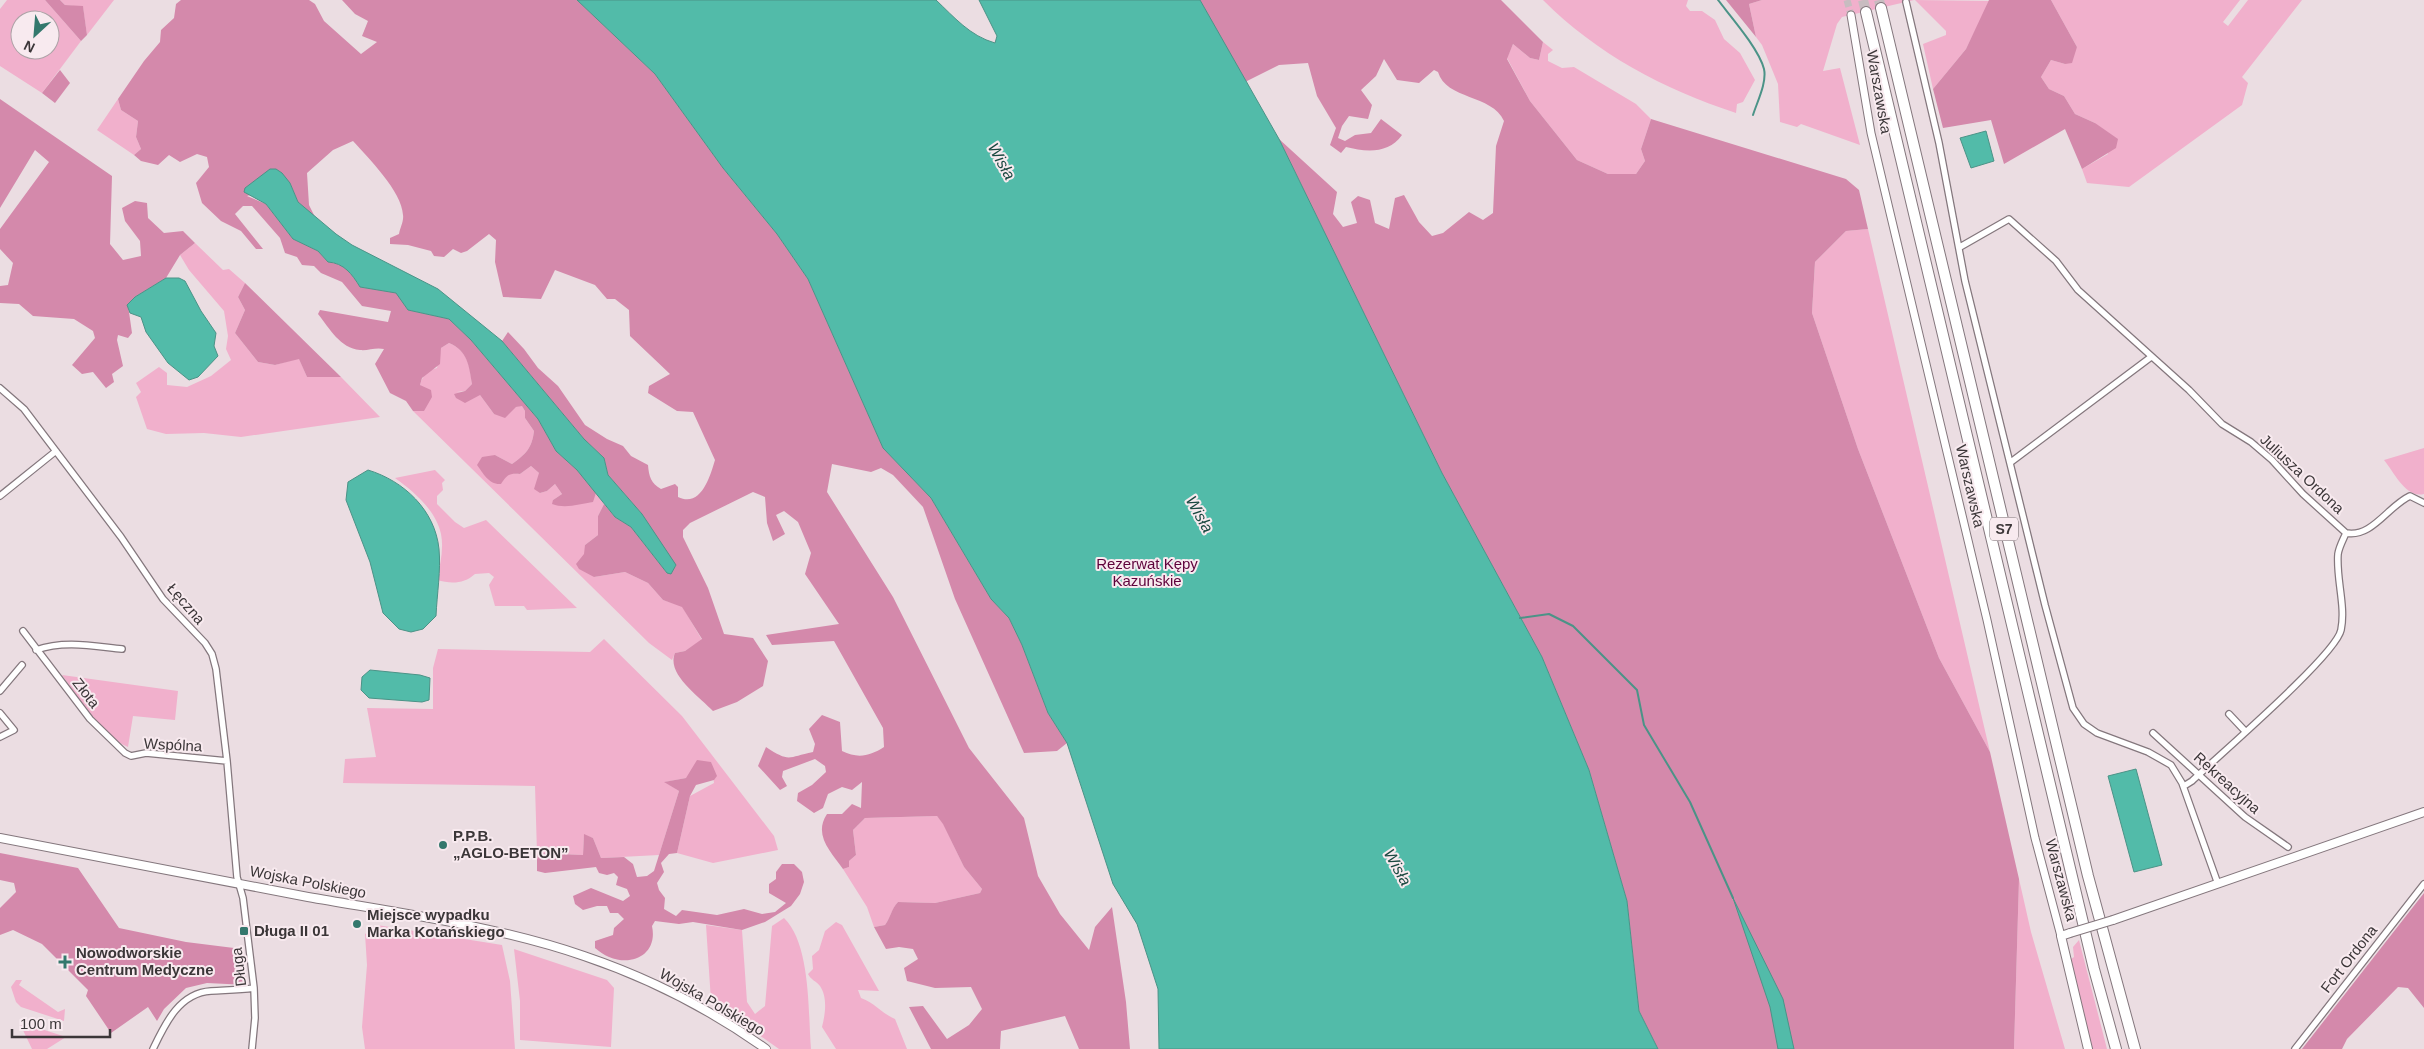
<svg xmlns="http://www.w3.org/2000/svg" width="2424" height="1049" font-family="Helvetica,sans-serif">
	<rect width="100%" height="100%" fill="#ebdde2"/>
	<!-- green -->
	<path fill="#f1b0cc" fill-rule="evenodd" d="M7,0H45L81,41L42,93L0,66V9ZM20,20H50V50H20Z
		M60,0H114L87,35L83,7L65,5Z
		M1543,0H1688L1686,6L1690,11H1702L1715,20L1724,39L1740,53L1755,80L1743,102L1737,104L1736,113C1663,89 1597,54 1543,0Z
		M1762,0H1914L1842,17L1837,24L1823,71L1840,68L1860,145L1801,124L1797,127L1780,122L1778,84L1762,45L1756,37L1749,4Z
		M1915,0L1990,1L1966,49L1933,89L1923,44L1946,35V31Z
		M2051,0H2240L2223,22L2228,26L2248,0H2302L2242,77L2248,83L2242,105L2129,187L2087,183L2082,169L2108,154L2095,123L2075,114L2064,96L2049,89L2041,77L2051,60L2065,64L2077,47Z
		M1543,42L1553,50L1548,54V61L1562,68L1574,67L1636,104L1651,119L1641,149L1645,161L1636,174H1608L1577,160L1530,101L1507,58L1513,44L1530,58L1539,60Z
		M118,99L121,110L138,121L136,137L141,149L134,155L97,130Z
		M1868,229L1990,752L1939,658L1858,449L1812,313L1815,262L1846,231Z
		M195,243L223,270L229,269L245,283L238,297L245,310L235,333L258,362L275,365L299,358L307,377H341L380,417L241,437L204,433L166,434L147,429L136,397L141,392L136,383L159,367L167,373V385L187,387L211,376L231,360L226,349L228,336L224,311L189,270L180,255Z
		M449,343C468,351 470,366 472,384L465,391L457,392L480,395L494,414L522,405L525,411V418L534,431C532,448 526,454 512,464L495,455L506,475L511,473L520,474L531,466L539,473L540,493L547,491L555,484L562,494L553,500V504L557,505L592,502L596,493L604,504L598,516V535L585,545L594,577L625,572L648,583L663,600L682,606L702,640L685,651L675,653L672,660L649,643L413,411H424L425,389L420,385C422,376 428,370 437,368L441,348Z
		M2424,448V494C2406,499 2394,472 2384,460Z
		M435,470L445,480L442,483L443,490L437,496V504L455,522L464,528L486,520L577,608L527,610L524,606H495L489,585L494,577L489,573L475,574C464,584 451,584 437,580C440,565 444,549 441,534C436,510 413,491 395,478Z
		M604,639L682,716L774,836L778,850L713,863L677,853L690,796L714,783L711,762L686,778L665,782L679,791L659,855L601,858L593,838L584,835L583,855L537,853L535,786L343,783L345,759L376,757L367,708L433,709V668L438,649L590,652Z
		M62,675L178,691L175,720L133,716L128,747C99,735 80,700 62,675Z
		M937,816L943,823L964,867L982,889L980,893L935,903L898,902C891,910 891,917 885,925L874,927L867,907L843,869L849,867V861L856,855L853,830L865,818Z
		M2019,879L2031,932L2065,1049H2014Z
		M784,918C811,944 808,1013 811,1049H779L711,1001L706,925L742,930L747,1002L755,1014L765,1006L772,926Z
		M836,922L842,925L879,991L858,990L861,998C875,1003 881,1013 895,1019L907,1049H836L822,1027C825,1015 828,998 820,986C816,981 811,980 808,974L813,969L812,956L819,950L825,931Z
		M377,925L502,945L510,981L515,1049H365L362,1027L367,965L365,934Z
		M2079,940L2107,1049H2092L2071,959L2074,957L2073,947Z
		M514,949L607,980L614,988L611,1047L520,1040V1001Z
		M16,980H22L19,985L58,1012L65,1009L64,1021L21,1007L16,1002L11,987Z
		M23,1023L66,1037L47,1049H32L21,1026Z"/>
	<!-- forest -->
	<path fill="#d489ab" d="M45,0H60L65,5L83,6L87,35L81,41Z
		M181,0H309L315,4L324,21L361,54L377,42L362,36L368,21L355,14L342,0H577L655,74L723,168L777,234L808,279L883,448L931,498L991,599L1009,618L1022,645L1048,713L1067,743L1057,751L1024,753L955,599L923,507L893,475L881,468L871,472L832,464L827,492L893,597L969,748L1024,818L1038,876L1060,914L1089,950L1095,927L1112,907L1126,1002L1130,1049H1079L1065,1016L1001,1031L1000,1049H931L909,1007L923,1006L947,1039L969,1025L982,1009L971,987L935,988L907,981L904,968L918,959L913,949L899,947L886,949L874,927L885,925C891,917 891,909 898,902L935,903L980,893L982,889L964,867L943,824L937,816L865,818L853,830L856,855L849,861V867L843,869C831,852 813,835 827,814H842L852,804L861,808L862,782L852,790L842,787L828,794L823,808L814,813L797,801L798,793L812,785L826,772L825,766L815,759L783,771L782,777L787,786L780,790L758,766L766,747C790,763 788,757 813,752L815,744L809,729L822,715L840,722L842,751C858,759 870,756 884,747L883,728L834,641L772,645L766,635L839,624L805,574L811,553L798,522L784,511L776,515L785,534L773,541L767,523L765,497L753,492L690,523L683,530V537L708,588L724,634L753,638L768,661L763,686L737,702L713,711C699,696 666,674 675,653L685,651L702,639L682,607L663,600L648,583L625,572L594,577L579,569L576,564L584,554L585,545L598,535V516L604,504L615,517L631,527L667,573L676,566L642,514L608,475L604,458L584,439L502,341L508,332L524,349L538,368L558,386L585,425L607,439L623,446L631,456L648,465C649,477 651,483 661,489L675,484L678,487V497C701,508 710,477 715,460L693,412L677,411L648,393L649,386L670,374L630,336L629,310L615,299H607L595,285L555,270L541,299L503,297L495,262L496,240L489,234L467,251L461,253L453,249L444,257L434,256L431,251L408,245L390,244V238L399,234C400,228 404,221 403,215C402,191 368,158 353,141L333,150L307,173L309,205L316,219L298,202L290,183L247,196L266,204L293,239L318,251L328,262C344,263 352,274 360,287L397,293L408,310L449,319L471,340L538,419L556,451L577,470L596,493L593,502C580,504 565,509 552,504L553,500L562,494L555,484L547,491L540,493L534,489L539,473L531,466L520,474C509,473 507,475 501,484C489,485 483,473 477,465L482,457L495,455L512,464C526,454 532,448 534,431L525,418V411L522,406L516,407L505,418L494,414L480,395L465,403L456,398L454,394L465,391L472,384C469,366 468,351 449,343L441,348L440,364L422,378L420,385L431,390L432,397L424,411H413L406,401L390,393L375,364L384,349C375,347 368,351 360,350C340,348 330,329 318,314L320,310L388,322L391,311L362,306L342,282L321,273L314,266L302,265L297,257L285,253L280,238L252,206H243L235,214L263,249H256L241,231L221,221L202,203L196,183L209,167L207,157L197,154L180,162L169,155L158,165L141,161L134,155L141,149L136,137L138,121L121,110L118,99L144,61L160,42L161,30L174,18L176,4Z
		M1200,0H1501L1543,42L1539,60L1530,58L1513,44L1507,59L1530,101L1577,160L1608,174H1636L1645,161L1641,149L1651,119L1846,179L1859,190L1868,229L1846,231L1815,262L1812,313L1858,449L1939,658L1990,752L2019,879L2014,1049H1658L1639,1011L1627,901L1589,770L1542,657L1442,473L1279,139L1337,192L1333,214L1343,227L1357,223L1351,202L1358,196L1370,200L1375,223L1389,229L1395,198L1404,195L1419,222L1432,236L1443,233L1469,212L1483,220L1493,213L1496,146L1504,121C1492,94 1446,100 1438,72L1434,70L1419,83L1397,80L1384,59L1376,76L1361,90L1372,105L1368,119L1349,116L1342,126L1338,138L1345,141L1355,135L1371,133L1381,119L1402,135C1389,154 1366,152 1346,147L1341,153L1330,145L1336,128L1317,96L1308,63L1279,65L1245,82Z
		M1726,0H1762L1749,4L1756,37Z
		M1989,0H2051L2077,47L2072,63L2065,64L2051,60L2041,77L2049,89L2064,96L2075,114L2095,123L2118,139L2116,148L2082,169L2065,129L2004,164L1991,120L1943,128L1933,89L1966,49Z
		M60,70L70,83L55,103L42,93Z
		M0,99L112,176L110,244L123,260L141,256L140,241L125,221L122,208L135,201L147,203L148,218L164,233L183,231L195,243L180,255L166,278L135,297L128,305L132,333L128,338L118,335L117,340L123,366L112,374L114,382L106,388L93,372L82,374L72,365L95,338L93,331L74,319L33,316L19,304L0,303V286L8,285L13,263L0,249V229L49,162L35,150L0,208Z
		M245,283L341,377H307L299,359L275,365L258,362L235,333L245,310L238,297Z
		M697,760L711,762L717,776L714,780L696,785L690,796L677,853L669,854L661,863L664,872L657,883L659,890L665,898L664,909L676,916L682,910L717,915L744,909L762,914L775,912L786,903L769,893V884L776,879V872L782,864H794L802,872L804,882L800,894L791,906L765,922L742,930L693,922L679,924L655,921L652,926C658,954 633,967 609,957C604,955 599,951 595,948V941L613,935L614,928L624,919L618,913H610L607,906H597L583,910L575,904L573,896L591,888L623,901L630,896L627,889L616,885L618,877L614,873L607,875L599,873L596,867L545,873L537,871V853L583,855L584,834L593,838L601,858L624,857L633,864L637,877L647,876L654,871L679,791L664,782L686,778Z
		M0,853L78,868L119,928L186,942L242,949L247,985L207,983L186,988L164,1009L157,1021L148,1007L111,1033L86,996L88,990L42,944L13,930L0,935V908L16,892L14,883L0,880Z
		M2424,893V1008L2408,988L2398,987L2347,1039L2342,1049H2302Z"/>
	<!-- water -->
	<path fill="#52bba9" stroke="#4b9387" d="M577,0H936C954,17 970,36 995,43L997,36L979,0H1200L1279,139L1442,473L1542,657L1589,770L1627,901L1639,1011L1658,1049H1159L1158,989L1137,924L1113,884L1067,743L1048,713L1022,645L1009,618L991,599L931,498L883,448L808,279L777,234L723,168L655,74Z
		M1986,131L1994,161L1971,168L1960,138Z
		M270,169H276L282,173L290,183L298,202L336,234L352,245L438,289L502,341L584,439L604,458L608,475L642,514L676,565L671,574L667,573L631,527L615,517L577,470L556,451L538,419L471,340L449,319L408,310L396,293L360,287C352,274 344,263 328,262L318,251L293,239L266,204L244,192L245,188Z
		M166,278H179L185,281L201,311L216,333L214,346L218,356L198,377L189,380L168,363L146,332L141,317L130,313L127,305L135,297Z
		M368,470C404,481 435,510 439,549C441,570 437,594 436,616L423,629L411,632L399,629L383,613L370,562L346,500L348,482Z
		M370,670L420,675L430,678L429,700L422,702L369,698L361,690L362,677Z
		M2136,769L2162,865L2134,872L2108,776Z
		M1733,898L1783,999L1794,1049H1778L1770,1007Z"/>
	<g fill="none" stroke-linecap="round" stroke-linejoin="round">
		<!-- stream -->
		<path stroke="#4b9387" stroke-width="2" d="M1718,0C1731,17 1759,49 1764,69C1767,83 1757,102 1753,115
			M1520,618L1549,614L1573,626L1637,690L1644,725L1690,802L1733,898"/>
		<!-- tertiary-tunnel -->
		<path stroke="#c8bcc0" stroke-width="7" stroke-dasharray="7 3.5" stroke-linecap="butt" d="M1847,0L1851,15"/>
		<!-- motorway-tunnel -->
		<path stroke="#c8bcc0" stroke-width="10" stroke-dasharray="10 5" stroke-linecap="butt" d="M1863,0L1866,12
			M1879,0L1881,8"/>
		<!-- minor casing -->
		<g stroke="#84777d" stroke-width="8">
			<path id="minor" d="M1906,2L1939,143L1965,281L2045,605L2073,708L2084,724L2097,733L2148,752L2171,765L2182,783L2218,884
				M1960,247L2009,219L2056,261L2078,290L2189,390L2222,424L2251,442L2272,460L2303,494L2346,533
				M0,388L24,409L49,442L121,537L163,599L205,643L212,654L216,669L227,761L237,877L243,898L254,988L255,1018L252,1049
				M2011,462L2151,357
				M0,496L56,451
				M2346,533C2372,538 2388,506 2410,496L2424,503
				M23,631L90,719L125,753L131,756L146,753L227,761
				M36,650C64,640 93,646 122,649
				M0,691L22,665
				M0,713L14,730L0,737
				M2229,714L2245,731
				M2153,733L2245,817L2288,847
				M2184,786L2192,781C2218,756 2336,655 2341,630C2346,606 2336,579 2338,554C2339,547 2343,540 2346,533
				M153,1049C165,1024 179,993 211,991C226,990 239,990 254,988
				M2295,1049L2424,884"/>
		</g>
		<!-- tertiary casing -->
		<g stroke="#84777d" stroke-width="9">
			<path id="tertiary" d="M1851,15L1871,133L1987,620L2035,838L2061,936"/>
		</g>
		<!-- secondary casing -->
		<g stroke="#84777d" stroke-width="10">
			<path id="secondary" d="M0,838C103,857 205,878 308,897C399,913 497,926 584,956C649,978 710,1009 766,1049
				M2113,920L2424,812
				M2070,933L2061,936L2088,1049"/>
		</g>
		<!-- motorway casing -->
		<g stroke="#84777d" stroke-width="12">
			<path id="motorway" d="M1881,8L2088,876L2135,1049
				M1866,12L2094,969L2116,1049"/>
		</g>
		<!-- minor -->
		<use href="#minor" stroke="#fff" stroke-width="5.5"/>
		<!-- tertiary -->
		<use href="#tertiary" stroke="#fff" stroke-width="7"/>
		<!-- secondary -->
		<use href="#secondary" stroke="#fff" stroke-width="8"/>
		<!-- motorway -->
		<use href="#motorway" stroke="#fff" stroke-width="10"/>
		<!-- secondary-bridge casing -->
		<g stroke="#84777d" stroke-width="10" stroke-linecap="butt">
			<path id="secondary-bridge" d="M2070,933L2113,920"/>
		</g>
		<!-- secondary-bridge -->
		<use href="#secondary-bridge" stroke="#fff" stroke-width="8"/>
	</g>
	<!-- markers -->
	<g fill="#34786d" stroke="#f8eaef" stroke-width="2">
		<circle cx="443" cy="845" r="5"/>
		<circle cx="357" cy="924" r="5"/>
		<rect x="239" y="926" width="10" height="10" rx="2.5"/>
		<path d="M62.5 954.5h5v5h5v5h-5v5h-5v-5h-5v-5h5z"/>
	</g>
	<g text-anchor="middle" stroke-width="4" stroke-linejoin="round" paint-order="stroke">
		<!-- shield labels -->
		<rect fill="#f8eaef" stroke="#746c6f" stroke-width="1" x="1990" y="517.5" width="28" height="23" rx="4"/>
		<g font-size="14" font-weight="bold" fill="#3b3638">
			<text x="2004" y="534">S7</text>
		</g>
		<!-- street labels -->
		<g font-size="15" fill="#3b3638" stroke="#f8eaef">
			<text transform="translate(1879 92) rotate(80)" y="5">Warszawska</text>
			<text transform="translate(2302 474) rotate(43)" y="5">Juliusza Ordona</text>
			<text transform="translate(1970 486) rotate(77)" y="5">Warszawska</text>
			<text transform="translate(186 604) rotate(49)" y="5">Łęczna</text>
			<text transform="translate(86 693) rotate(52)" y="5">Złota</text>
			<text transform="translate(173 745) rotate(3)" y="5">Wspólna</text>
			<text transform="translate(2227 783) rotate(42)" y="5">Rekreacyjna</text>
			<text transform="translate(2061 880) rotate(75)" y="5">Warszawska</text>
			<text transform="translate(308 882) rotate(11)" y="5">Wojska Polskiego</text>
			<text transform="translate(2349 959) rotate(-52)" y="5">Fort Ordona</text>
			<text transform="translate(239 967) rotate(-97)" y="5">Długa</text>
			<text transform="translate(712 1002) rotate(30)" y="5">Wojska Polskiego</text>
		</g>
		<!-- park labels -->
		<g font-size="15" fill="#5e023b" stroke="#f8eaef">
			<text x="1147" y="569">Rezerwat Kępy<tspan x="1147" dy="17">Kazuńskie</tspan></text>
		</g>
		<!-- poi labels -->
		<g font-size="15" font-weight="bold" fill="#3b3638" stroke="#f8eaef" text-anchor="start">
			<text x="453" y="841">P.P.B.<tspan x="453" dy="17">„AGLO-BETON”</tspan></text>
			<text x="367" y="920">Miejsce wypadku<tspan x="367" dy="17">Marka Kotańskiego</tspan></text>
			<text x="254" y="936">Długa II 01</text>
			<text x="76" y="958">Nowodworskie<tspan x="76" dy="17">Centrum Medyczne</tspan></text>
		</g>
		<!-- water labels -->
		<g font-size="16" font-style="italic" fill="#1b4941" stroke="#f8eaef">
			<text transform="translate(1002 161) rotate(61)" y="6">Wisła</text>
			<text transform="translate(1200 514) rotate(61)" y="6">Wisła</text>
			<text transform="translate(1398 867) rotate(61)" y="6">Wisła</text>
		</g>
	</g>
	<!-- north arrow -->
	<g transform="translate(35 35) rotate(206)"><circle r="24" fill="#f8eaef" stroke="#aca2a6"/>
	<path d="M0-4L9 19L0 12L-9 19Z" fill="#34786d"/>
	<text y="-8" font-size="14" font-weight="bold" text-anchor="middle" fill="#3b3638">N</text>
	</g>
	<!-- scale -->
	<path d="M12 1029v8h98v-8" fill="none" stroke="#3b3638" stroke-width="2.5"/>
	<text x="20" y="1029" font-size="15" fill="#3b3638" stroke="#f8eaef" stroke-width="4" paint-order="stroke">100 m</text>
</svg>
